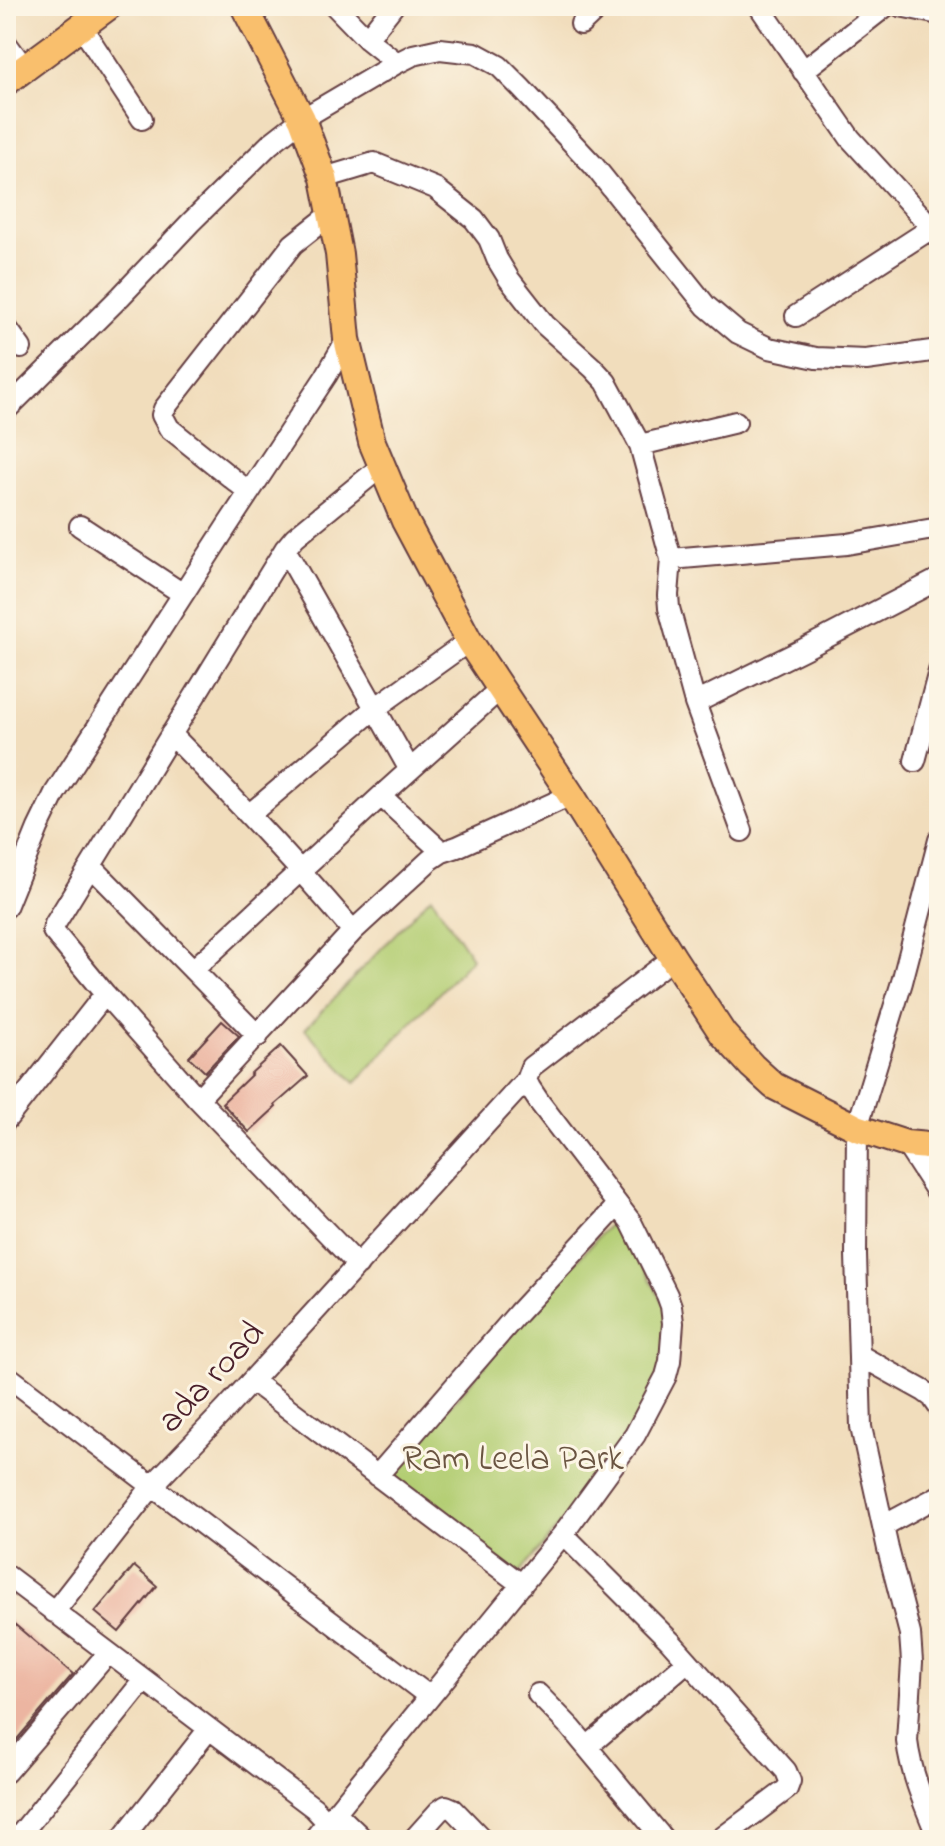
<svg xmlns="http://www.w3.org/2000/svg" width="945" height="1846" font-family="'Indie Flower',sans-serif">
	<rect width="100%" height="100%" fill="#fcf5e5"/>
	<filter id="ink" filterUnits="userSpaceOnUse"><feTurbulence type="fractalNoise" baseFrequency=".0125" numOctaves="2"/><feDisplacementMap in="SourceGraphic" scale="16" xChannelSelector="R" yChannelSelector="G"/><feConvolveMatrix kernelMatrix="1 2 1 2 8 2 1 2 1" color-interpolation-filters="sRGB"/></filter>
	<filter id="wash" filterUnits="userSpaceOnUse"><feTurbulence type="fractalNoise" baseFrequency=".006" numOctaves="4" result="noise"/><feDisplacementMap in="SourceGraphic" scale="32" xChannelSelector="R" yChannelSelector="G"/><feGaussianBlur stdDeviation="1.8" result="paint"/><feColorMatrix in="noise" values="0 0 0 0 0 0 0 0 0 0 0 0 0 0 0 0 0 1.4 0 .05"/><feComposite in="paint" operator="in"/></filter>
	<g filter="url(#wash)">
		<rect width="100%" height="100%" fill="#f1ddbc"/>
		<!-- green -->
		<path fill="#b3ce73" stroke="#7e764f" stroke-width="2" d="M431,896L472,958L355,1083L305,1029Z
			M617,1215L667,1311L666,1375L622,1450L518,1575L389,1475Z"/>
		<g id="blocks">
			<!-- building -->
			<path fill="#ecb5a1" d="M222,1021L239,1036L205,1072L189,1057Z
				M281,1046L308,1076L275,1105L276,1107L249,1132L222,1103L251,1075L250,1074Z
				M134,1566L157,1586L119,1632L95,1612Z
				M6,1617L73,1674L6,1752Z"/>
		</g>
	</g>
	<g filter="url(#ink)">
		<use href="#blocks" fill-opacity="0" stroke="#633c41" stroke-width="2"/>
		<g fill="none" stroke-linecap="round" stroke-linejoin="round">
			<!-- minor casing -->
			<g stroke="#633c41" stroke-width="24">
				<path id="minor" d="M335,6L367,39L397,63
					M759,6L850,138L932,228L939,238
					M900,6L939,14
					M581,24L600,6
					M81,26L142,119
					M367,39L393,6
					M6,43L25,69
					M803,71L886,6
					M324,178L374,163L435,188L474,219L489,239L497,259L509,279L545,325L593,368L606,382L640,445L671,559L668,595L669,608L695,703L742,831
					M796,316L932,228
					M6,327L21,348
					M6,410L121,296L190,223L270,144L302,119L397,63L413,55L440,49L475,53L499,66L521,88L594,166L706,306L738,333L769,348L816,358L866,360L939,350
					M640,445L736,422
					M249,492L169,428L162,415L164,409L293,244L331,214
					M80,526L183,594
					M285,549L410,770
					M671,559L847,544L939,528
					M695,703L804,649L939,579
					M171,734C234,798 295,862 353,931
					M915,761L939,671
					M381,796L442,852
					M250,814L374,709L469,641
					M91,866L258,1036
					M6,907L38,828L55,793L227,526L326,376L347,339
					M193,970L381,796L500,689
					M198,1099L353,931L430,860L442,852L457,847L571,795
					M6,1120L105,994
					M906,1144L939,1195
					M358,1265L198,1099L105,994L53,931L55,924L285,549L295,537L382,466
					M859,1355L924,1391L932,1397L939,1407
					M6,1375L430,1697
					M252,1381L522,1585
					M377,1476L518,1313L618,1205
					M883,1526L939,1496
					M563,1534L670,1641L786,1771L790,1781L787,1789L719,1840
					M6,1575L314,1808L344,1840
					M54,1612L153,1485L225,1410L526,1080L531,1067L673,958
					M538,1694L571,1728L664,1840
					M587,1747L688,1661
					M6,1772L108,1653
					M338,1815L364,1840
					M16,1840L144,1680
					M121,1840L209,1729
					M313,1840L563,1534L635,1435L666,1376L670,1361L673,1323L671,1306L667,1295L631,1222L540,1103L530,1088L526,1080
					M413,1840L439,1811L446,1806L453,1809L483,1840
					M939,1840C926,1808 911,1775 907,1741L912,1662L910,1634L888,1549L861,1427L856,1255L857,1128L902,982L939,840"/>
			</g>
			<!-- major casing -->
			<g stroke="#633c41" stroke-width="30">
				<path id="major" d="M244,6L302,119L324,178L339,254L347,339L372,442L405,521L469,641L571,795L673,958L723,1034L752,1066L774,1086L857,1128L906,1144L939,1147
					M6,82L109,6"/>
			</g>
			<!-- minor -->
			<use href="#minor" stroke="#fff" stroke-width="20"/>
			<!-- major -->
			<use href="#major" stroke="#f9bf6d" stroke-width="26"/>
		</g>
	</g>
	<g text-anchor="middle" stroke-width="6" stroke-linejoin="round" paint-order="stroke">
		<!-- street labels -->
		<g font-size="36" fill="#4a1f2b" stroke="#fcf5e5">
			<text transform="translate(209 1375) rotate(-47)" y="13">ada road</text>
		</g>
		<!-- park labels -->
		<g font-size="36" fill="#6a5441" stroke="#fcf5e5">
			<text x="513" y="1469">Ram Leela Park</text>
		</g>
	</g>
	<!-- margin -->
	<rect width="945" height="1846" fill="none" stroke="#fcf5e5" stroke-width="32"/>
</svg>
